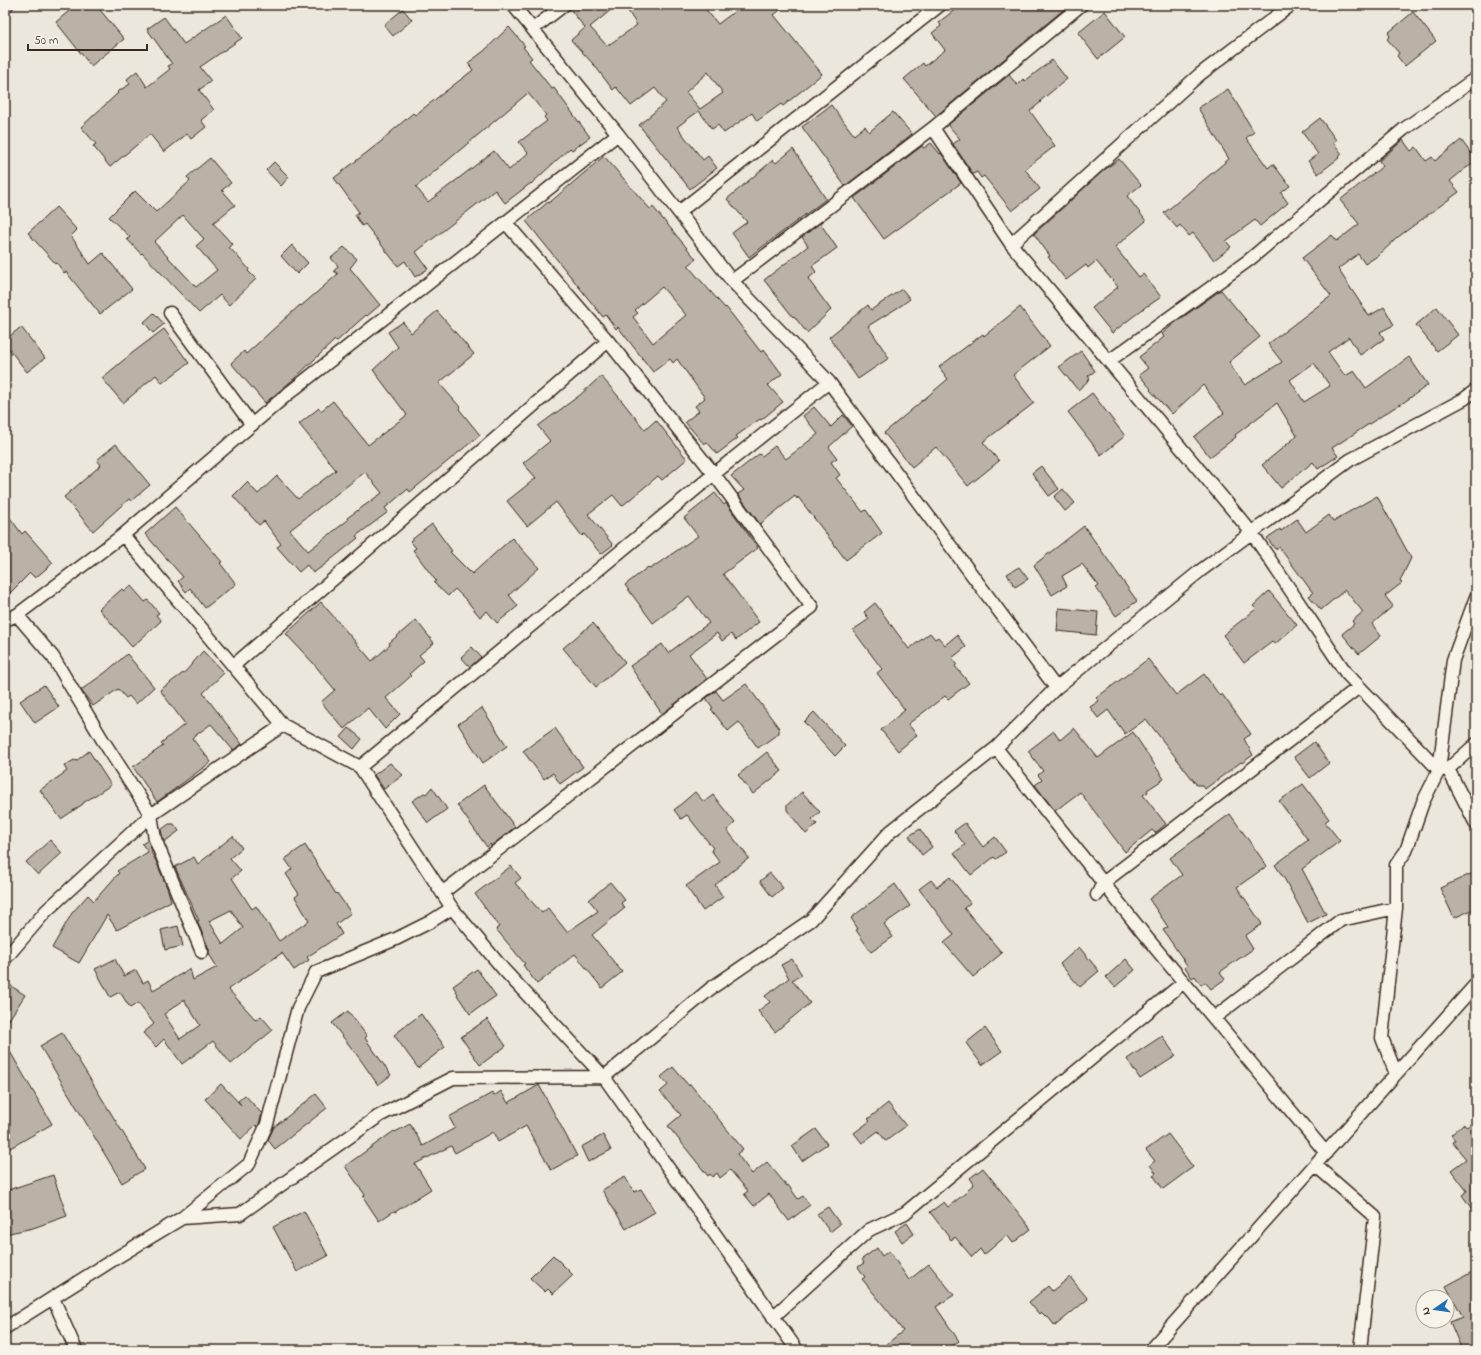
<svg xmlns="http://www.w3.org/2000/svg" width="1481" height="1355" font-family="'Indie Flower',sans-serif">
	<rect width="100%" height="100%" fill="#ece7dc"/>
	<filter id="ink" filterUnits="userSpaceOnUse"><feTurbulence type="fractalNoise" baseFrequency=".025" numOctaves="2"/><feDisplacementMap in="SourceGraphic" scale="8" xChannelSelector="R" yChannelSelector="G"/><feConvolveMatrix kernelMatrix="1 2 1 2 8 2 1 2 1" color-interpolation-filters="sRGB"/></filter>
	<g filter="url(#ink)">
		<!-- building -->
		<path fill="#bab2a7" stroke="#3b2a1e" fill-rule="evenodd" d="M64,5H96L124,39L91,66L56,22L69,11Z
			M571,5H617L590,27L607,46L637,25L624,5H702L718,24L743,5H786L774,15L822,74L783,106L781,104L757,121L752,113L724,133L718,125L712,129L699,111L689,118L677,127L703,160L708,156L717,168L690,189L639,125L666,102L655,88L631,106L616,87L613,90L595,66L571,40L585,28L570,9ZM708,72L723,93L700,109L686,92Z
			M961,5H1069L936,116L904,79L923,63L925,66L945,50L932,33L941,26L939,22Z
			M403,9L412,20L393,36L384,25Z
			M1105,11L1125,37L1098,59L1078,33Z
			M1413,12L1436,41L1405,66L1397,56L1399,53L1387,39L1390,36L1388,33Z
			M226,15L242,38L200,67L211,81L199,90L214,110L201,120L206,127L191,139L187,134L164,152L150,134L110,167L93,146L96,144L81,127L118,93L117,92L130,84L127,79L137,71L147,87L170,69L168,66L172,64L147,29L164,17L184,44Z
			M509,27L525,46L523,47L532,58L529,60L552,89L554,88L590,137L572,150L570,148L531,184V183L505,203L495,190L416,252L428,269L415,277L405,261L398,266L365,224L362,226L355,215L359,212L334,178L383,140V139L413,113L415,115L473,70L468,63L484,51ZM528,93L546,115L544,117L547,121L519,142L528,153L509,170L494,151L428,202L416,187Z
			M1052,60L1067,79L1040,101L1041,102L1030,111L1055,146L1025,169L1040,189L1012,211L984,176L981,178L977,172L973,174L953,144L960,139L948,125L1009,75L1017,85L1023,79L1025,81Z
			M1228,89L1254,132L1246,138L1268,168L1273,164L1290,186L1281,193L1288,203L1260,226L1255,220L1226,241L1231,247L1214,260L1193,233L1189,236L1180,225L1177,228L1164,213L1229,159L1198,108Z
			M831,105L854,135L865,126L869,132L893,112L912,134L845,186L802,127Z
			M1320,118L1336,140L1333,142L1342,154L1338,158H1339L1318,174L1308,161L1318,154L1302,132Z
			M1403,140L1411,151L1416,147L1426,161L1432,157L1435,161L1461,140L1476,160L1450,181L1459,192L1398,237L1379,255L1365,264L1358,254L1338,269L1369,316L1384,307L1394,325L1380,332L1384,339L1360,355L1349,337L1328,352L1345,376L1354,371L1366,388L1409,357L1428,385L1400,405V404L1332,448L1338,456L1318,469L1313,462L1281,488L1262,465L1297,436L1277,403L1235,435L1236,437L1210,457L1194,437L1224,413L1203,385L1172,414L1150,390L1151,389L1139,375L1148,368L1139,357L1164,337L1162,334L1176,322L1221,290L1260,337L1229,362L1232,366L1231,367L1245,385L1282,362L1268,344L1331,296L1302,258L1332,235L1337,241L1359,224L1340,200L1383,166L1379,161ZM1314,363L1330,386L1304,402L1290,380Z
			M931,143L940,154L941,153L961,183L884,239L854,198L922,146L924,148Z
			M793,149L826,199L749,257L732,233L747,222L727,199L773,160L776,163Z
			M604,156L650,209L653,207L696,259L688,266L725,308L726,307L761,352L764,350L782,374L768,385L783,402L761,420L760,419L736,436L738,438L717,454L707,442L704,444L685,422L699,411L695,406L705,398L677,359L673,363L670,359L653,372L618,327L616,329L606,315L603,317L526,221L548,202L549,203ZM662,287L686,315L653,343L633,317L638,313L635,310Z
			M210,158L231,183L222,190L235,205L213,223L232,244L229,247L249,269L248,271L256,279L229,305L220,295L199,313L142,253L141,254L127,239L130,237L109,217L135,191L156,212L190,181L187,177ZM183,215L204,239L196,246L217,270L196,287L154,242Z
			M1119,159L1141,185L1127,196L1146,221L1115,247L1139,277L1143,274L1161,297L1148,306V305L1112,333L1092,308L1118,287L1096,261L1088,268L1086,265L1066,280L1048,257L1050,256L1034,234L1104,170Z
			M274,162L289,177L281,186L266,170Z
			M56,207L77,230L71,236L90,264L103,253L132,289L100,314L66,272L64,273L57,263L56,264L28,233Z
			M820,223L837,248L812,266L816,272L808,279L831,310L807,333L794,316L793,317L764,280L808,246L802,237Z
			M292,245L308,263L297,274L281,256Z
			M344,247L357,259L350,268L380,305L367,316L366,315L336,342L335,340L295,378L265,403L231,363L244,351L246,354L300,305L301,306L338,274L334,271L338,266L331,258Z
			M902,289L910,299L902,305L868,326L889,358L858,379L829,337L868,305L871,310Z
			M1020,307L1050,346L1013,375L1034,403L983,442L999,461L968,486L936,447L912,467L884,433L948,379L939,367L983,334L984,336Z
			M1437,307L1458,335L1437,351L1416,325Z
			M437,311L474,354L439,383L460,407L459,409L480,435L410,492L408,489L385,508L388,512L356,536L358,538L323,566L313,573L307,565L299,572L277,547L281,544L264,521L259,525L233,496L247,482L258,494L277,476L298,499L336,470L299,424L319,408L321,411L333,401L368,445L407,415L373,370L398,347L388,332L403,322L411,333ZM365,472L382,493L347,518L348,520L308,551L290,530Z
			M154,313L164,324L153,333L144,322Z
			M21,327L45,358L27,372L5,344V340Z
			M164,329L189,363L162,383L156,375L123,403L102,378L131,354Z
			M1081,351L1095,371L1088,376L1090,379L1078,390L1059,367Z
			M601,376L618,396L645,430L656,420L687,459L662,480L658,476L622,506L613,495L588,514L613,545L601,554L584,534L582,536L556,502L527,526L507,501L536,478L523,463L550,441L538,426L580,395Z
			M1092,393L1125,436L1101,455L1068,412Z
			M814,407L831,427L843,415L852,426L829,447L837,458L831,462L840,475L836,478L863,512L866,510L882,533L846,560L798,497L797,499L795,496L760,524L738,494L744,490L731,476L759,454L762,456L775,446L786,459L818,434L803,416Z
			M116,444L150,485L131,501L129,499L93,531L64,497L101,465L97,460Z
			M1041,466L1059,489L1049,496L1032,473Z
			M1063,489L1075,503L1065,511L1054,497Z
			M715,493L724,505L726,503L758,548L723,574L759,622L736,640L731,634L722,641L717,633L689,654L707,679L662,714L630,666L662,644L668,653L709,623L689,596L653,623L625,585L648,567L650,569L698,536L684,518Z
			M1377,496L1411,558L1400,581L1402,583L1385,596L1393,606L1372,624L1381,636L1359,654L1342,634L1354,624L1352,621L1363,612L1345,590L1321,610L1309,596L1313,593L1279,547L1275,549L1267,538L1280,529L1281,531L1297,519L1306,532L1329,515L1333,521Z
			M175,507L222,562L220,563L236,584L205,608L190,588L186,592L178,581L183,577L145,534Z
			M5,511L22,534L25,531L53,563L35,578L30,573L5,598Z
			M432,524L452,551L450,552L472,574L512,538L539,568L509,595L518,606L497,623L487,611L480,617L467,601L455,589L448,596L434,583L436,581L413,550L416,548L410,541Z
			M1084,526L1137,601L1116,616L1096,588L1099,586L1082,564L1062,576L1067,586L1052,595L1034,565Z
			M1019,567L1028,579L1015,587L1007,574Z
			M131,586L145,602L148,600L159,613L156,615L161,621L132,647L99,609L122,589L124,591Z
			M1269,591L1297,625L1275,644L1272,642L1244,663L1223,635L1256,609L1253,606Z
			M321,602L372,661L390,645L389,643L416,620L434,643L419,655L424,661L409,674L411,676L386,698L400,714L385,729L368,708L344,729L321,702L335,690L314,664L286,634Z
			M875,603L909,649L930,633L935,639L938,637L945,645L957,635L966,647L952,658L957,664L955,666L969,683L948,699L945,696L908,724L917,735L898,751L881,730L905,710L877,673L882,669L853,630L869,619L864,612Z
			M1059,608L1098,612L1096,635L1057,631Z
			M593,623L625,662L596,687L563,648Z
			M472,647L481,657L470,667L461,657Z
			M203,651L224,673L203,693L242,744L233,750L211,724L192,738L211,762L157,802L133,767L163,746L161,743L185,724L160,690L186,671Z
			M127,654L154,687L136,704L129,696L126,698L118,689L93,706L81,690L106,672Z
			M1148,659L1176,695L1204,674L1220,696L1222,694L1251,734L1244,739L1253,755L1242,763L1241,762L1205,789L1202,785H1197L1146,719L1125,734L1108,710L1098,718L1090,707L1099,701L1096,698Z
			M746,684L779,728V733L758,748L739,722L728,731L711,709L713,708L706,698L716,691L723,700Z
			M44,685L59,707L35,723L20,701Z
			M482,708L507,746L483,763L458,724Z
			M814,712L845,746L835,756L804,722Z
			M349,728L362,739L354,749L341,737Z
			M555,728L583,767L560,784L553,773L544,779L523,751Z
			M1074,728L1098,758L1133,732L1164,779L1147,790L1148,792L1143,795L1166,824L1155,833L1152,830L1125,852L1080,792L1055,811L1035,785L1042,780L1038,775L1043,771L1028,751L1054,731L1060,740Z
			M1314,742L1329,763L1310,778L1294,757Z
			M89,751L111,785L83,803V804L61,819L40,790L67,771L64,766L74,760L76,761Z
			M767,752L782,771L753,794L738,775Z
			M390,763L403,775L384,789L374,775Z
			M1303,784L1329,819L1325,822L1340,841L1302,869L1326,914L1308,923L1284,878L1275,865L1308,840L1279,801Z
			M484,785L515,827L491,846L490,844L487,847L457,805Z
			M432,787L447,809L428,823L412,801L424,793L426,794Z
			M695,792L704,802L713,795L735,823L727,830L749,858L715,885L723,897L703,911L686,886L720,862L711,850L713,848L687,815L681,819L674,810Z
			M802,792L820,812L812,819L817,824L806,834L787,810V805Z
			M1230,814L1267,866L1237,887L1262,924L1245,936L1253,949L1220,972L1225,979L1211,989L1205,982L1201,985L1195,976L1192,978L1185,967L1187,965L1163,930L1168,927L1149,899L1182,875L1170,858Z
			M965,823L983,847L995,837L1006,852L996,859L994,857L971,875L954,853L965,845L954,831Z
			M169,824H174L179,831L164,842L161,830Z
			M920,829L932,847L922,855L909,836Z
			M233,836L242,848L230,858L241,871L232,878L252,909L256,906L279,941L309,921L295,897L299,894L286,874L292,869L285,859L305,845L336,894L337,893L351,913L336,924L342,934L307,957L309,960L294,970L282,953L228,989L256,1020L261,1016L273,1030L231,1064L213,1041L182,1064L164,1039L156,1047L143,1033L154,1024L138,1003L130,1008L120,992L110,997L95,969L115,959L124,976L136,970L143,983L148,980L153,990L190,969L193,980L217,967L209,954V949L197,921H199L175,867L194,857L198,864ZM231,910L243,928L223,944L209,921ZM184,1000L200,1025L180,1039L164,1014Z
			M50,840L62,853L38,875L26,862Z
			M148,840L152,851L151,852L156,861L168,890L171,901L117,930L107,915L79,963L52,948L72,913L88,895L94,901L119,873L117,871L148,852L142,844Z
			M511,866L521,878L515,883L532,902L542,913L548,908L567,932L598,911L589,900L610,882L625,900L621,903L625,908L592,935L622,972L602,988L575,954L537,984L523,965L525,964L496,929L499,927L475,894Z
			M770,873L783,888L772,897L760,881Z
			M1473,873L1476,880V908L1454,918L1440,888Z
			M950,877L970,903L964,908L1002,953L973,977L944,943L954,935L919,889L931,880L937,887Z
			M895,884L910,906L884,924L893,937L871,952L856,930L858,929L851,918Z
			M178,926L183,946L165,950L161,930Z
			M1079,947L1099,971L1080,987L1060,964Z
			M792,959L802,975L792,980L810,1003L775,1032L758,1011L770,1002L765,996L789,978L781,965Z
			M1126,959L1135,970L1115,987L1106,977Z
			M477,969L496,996L470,1014L457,995L458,994L453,986Z
			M5,982L25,995L5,1026Z
			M348,1011L367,1036L365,1038L391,1075L378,1085L360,1059L332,1023Z
			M421,1014L445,1047L418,1068L394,1035Z
			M487,1019L506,1046L480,1065L461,1037Z
			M985,1028L1002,1051L982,1065L966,1043Z
			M62,1033L145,1169L122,1183L40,1046Z
			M1162,1036L1176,1056L1140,1079L1127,1059Z
			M5,1043L52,1124L5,1151Z
			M673,1067L689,1086L690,1084L743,1149L737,1154L752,1174L767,1162L787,1186L788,1185L798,1199L803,1196L810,1205L789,1221L769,1194L754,1206L744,1194L748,1191L730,1170L720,1178L717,1173L712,1177L710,1174L708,1176L668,1126L681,1115L660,1092L668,1085L661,1077Z
			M221,1084L241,1105L238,1101L245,1095L262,1114L258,1127L256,1125L241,1139L205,1099Z
			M539,1085L577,1156L551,1170L526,1126L498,1142L493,1132L455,1153L451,1146L415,1164L431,1189L395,1212L394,1211L379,1221L363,1197L365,1195L345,1166L394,1131L395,1132L410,1124L423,1146L455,1128L449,1117L492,1093L494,1096L501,1091L508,1103Z
			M316,1094L327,1108L275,1149L268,1140L274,1127Z
			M888,1103L906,1126L886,1141L878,1131L862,1143L854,1133L870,1121L868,1119Z
			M1476,1119V1215L1462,1195L1467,1191L1451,1170L1466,1159L1452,1142L1455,1140L1451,1135L1463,1124L1467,1127Z
			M816,1129L827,1144L802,1161L792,1146Z
			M1168,1134L1193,1167L1163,1189L1153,1175L1156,1173L1150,1165L1155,1161L1146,1150Z
			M603,1135L611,1150L588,1162L581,1147Z
			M983,1168L1031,1229L1013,1243L1007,1235L984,1255L980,1249L972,1257L955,1237L951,1240L930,1212L944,1202L948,1207L968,1191L967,1190L974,1184L970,1178Z
			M53,1175L67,1216L33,1228L5,1234V1191Z
			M625,1177L634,1192L641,1189L655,1212L626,1229L602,1190Z
			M828,1207L840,1224L830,1232L817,1214Z
			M304,1211L328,1256L297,1272L273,1227Z
			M907,1223L914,1234L902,1242L895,1231Z
			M877,1248L882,1256L889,1251L909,1280L929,1264L954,1295L936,1307L959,1341L946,1350H879L903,1331L896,1322H897L862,1279L865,1277L858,1267L864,1263L862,1259Z
			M553,1255L573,1275L553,1294L548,1289L545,1292L530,1278Z
			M1476,1270V1350H1462L1450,1322L1463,1317L1446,1286Z
			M1070,1277L1088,1299L1055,1326L1048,1317L1047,1318L1041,1312L1039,1314L1029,1302L1048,1286L1052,1291Z"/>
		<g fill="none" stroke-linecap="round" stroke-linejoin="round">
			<!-- street casing -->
			<g stroke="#3b2a1e" stroke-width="15">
				<path id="street" d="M513,5L618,134L732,281L829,382L1056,688
					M5,6L7,5
					M533,29L564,5
					M933,128L1011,244L1252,533L1346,673L1439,770L1448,769L1476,744
					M679,212L940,5
					M1011,244L1199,75L1291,5
					M732,281L933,128L1081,5
					M170,313L252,425
					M1109,361L1249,260L1404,129L1476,78
					M123,535L283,725
					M17,615L123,535L289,393L618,134
					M5,620L17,615L53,657L102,739L151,815L155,839L202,952
					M233,666L608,341
					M996,748L1147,938L1326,1153
					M360,767L714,474L829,382
					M1448,769L1476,824
					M442,893L812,607L714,474L608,341L506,223
					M1097,895L1103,883L1359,687
					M5,959L46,911L151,815L283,725L360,767L452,908L504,970L604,1077L797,1350
					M1214,1018L1341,920L1396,908
					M1396,1074L1382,1038L1396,908V865L1406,851L1423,802L1439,770L1453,660L1476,597
					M1315,1165L1375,1217L1360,1350
					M182,1218L249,1164L267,1124L298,1008L316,972L396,939L430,922L452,908
					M53,1298L76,1350
					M773,1317L869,1230L905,1213L1184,982
					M5,1328L116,1258L182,1218L240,1214L379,1116L453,1078L604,1077L710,989L811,920L890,832L996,748L1056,688L1200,571L1350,460L1464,399L1476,390
					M1150,1350L1476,984"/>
			</g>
			<!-- street -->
			<use href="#street" stroke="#f7f3e8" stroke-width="12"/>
		</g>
	</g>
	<!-- margin -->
	<rect width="1481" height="1355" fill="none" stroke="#f7f3e8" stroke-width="20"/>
	<rect x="10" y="10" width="1461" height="1335" fill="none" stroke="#3b2a1e" stroke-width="1.5" filter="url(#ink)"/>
	<!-- north arrow -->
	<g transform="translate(1435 1309) rotate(257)"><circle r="19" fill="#f7f3e8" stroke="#aca397"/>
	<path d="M0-3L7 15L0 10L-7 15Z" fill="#1f6fb2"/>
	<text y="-6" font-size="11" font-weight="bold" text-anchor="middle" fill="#3b2a1e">N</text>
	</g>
	<!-- scale -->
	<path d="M28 44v6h119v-6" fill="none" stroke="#3b2a1e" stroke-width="2"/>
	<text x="34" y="44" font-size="12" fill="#3b2a1e" stroke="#f7f3e8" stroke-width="3" paint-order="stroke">50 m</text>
</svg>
